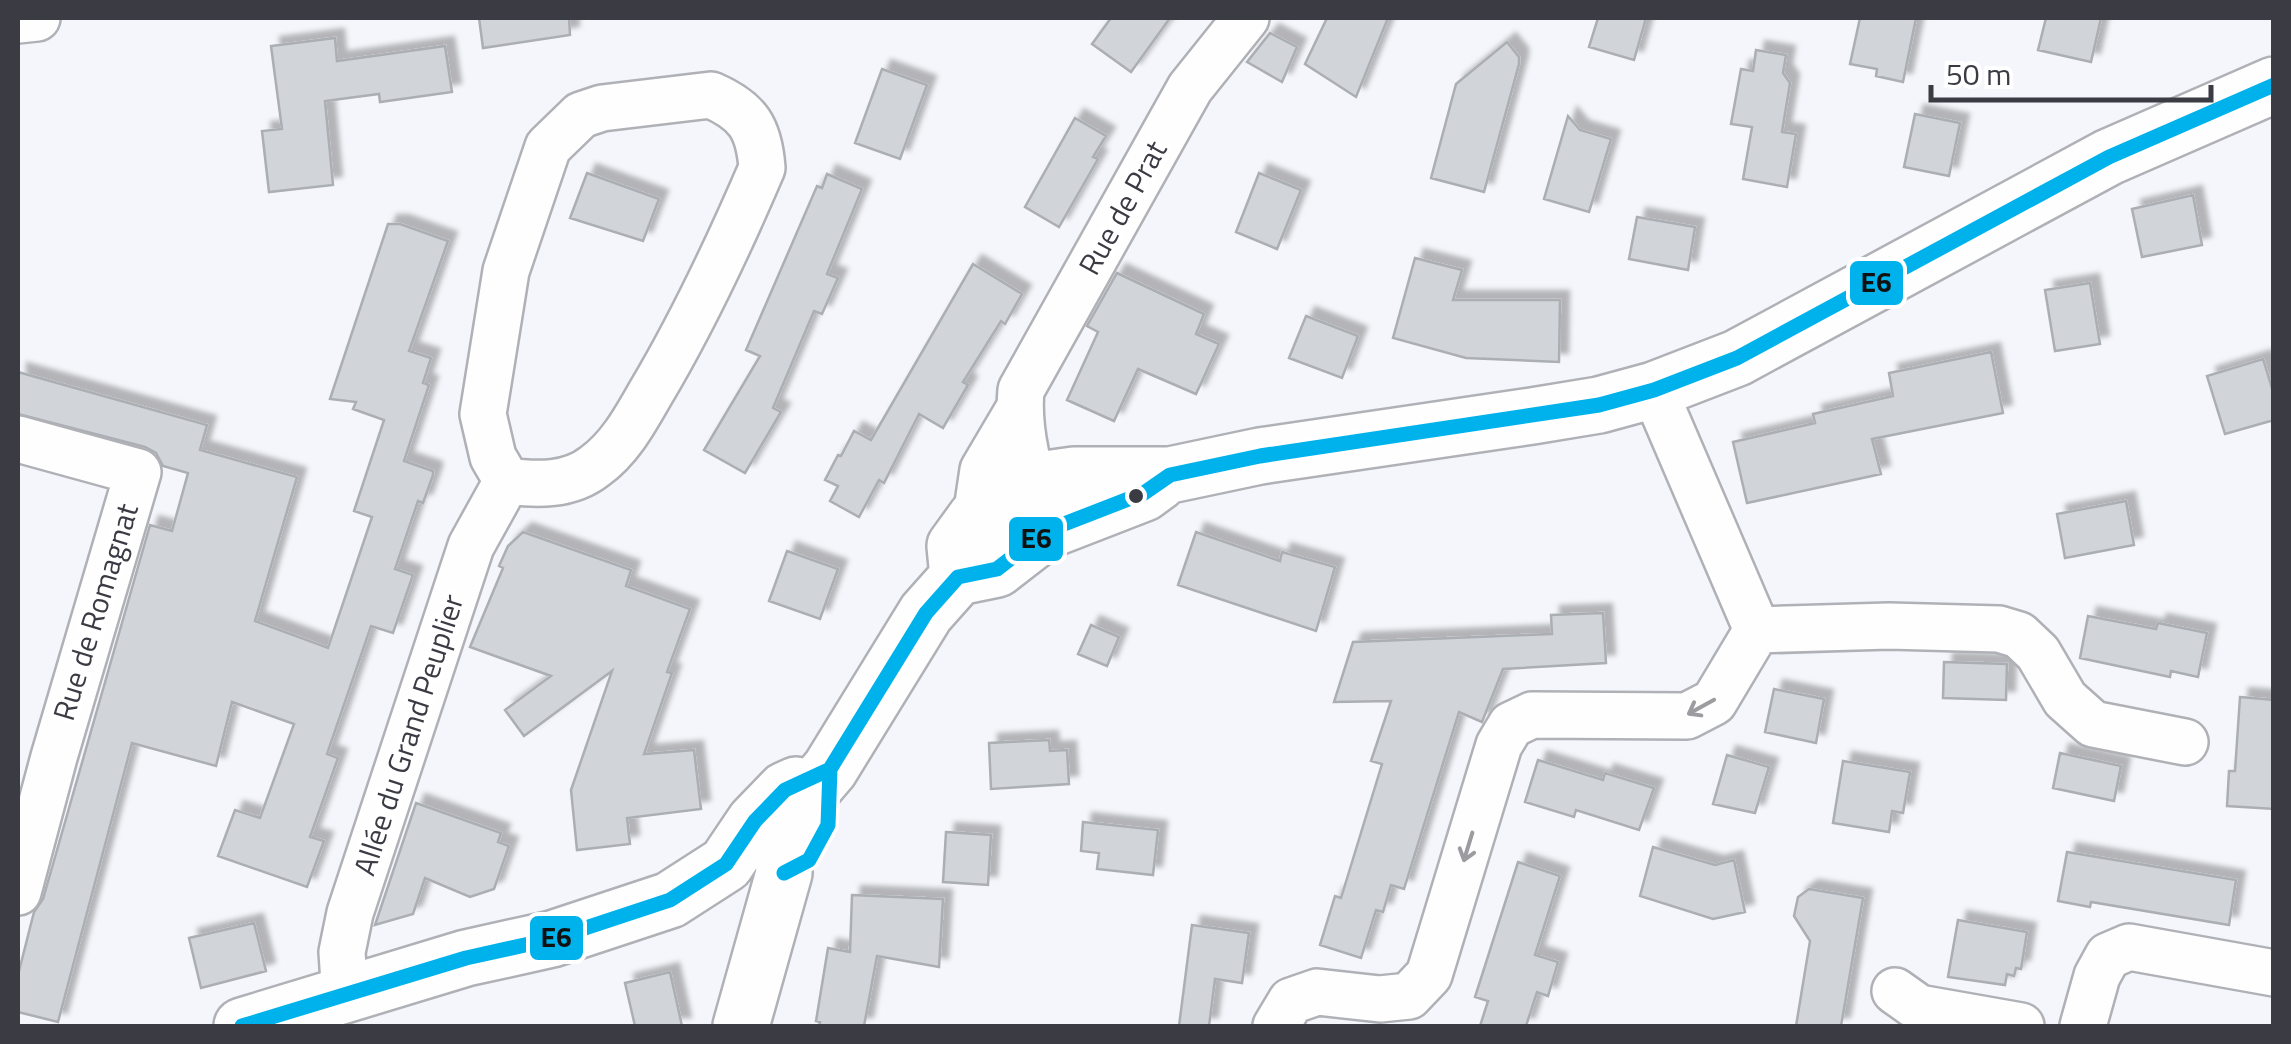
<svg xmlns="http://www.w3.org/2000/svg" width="2291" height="1044" font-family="'Titillium Web',sans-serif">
	<defs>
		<filter id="shadow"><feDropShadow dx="9" dy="-9" stdDeviation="2.5" flood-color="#0004"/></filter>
	</defs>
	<rect width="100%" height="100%" fill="#f5f6fb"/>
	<!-- building -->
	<path fill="#d1d5da" stroke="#abafb4" stroke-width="2.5" filter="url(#shadow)" d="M479,18H569L570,35L483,48Z
		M1111,18H1170L1131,72L1092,44Z
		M1327,18H1388L1356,97L1305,64Z
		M1598,18H1646L1634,60L1589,47Z
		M1860,18H1916L1903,82L1876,76L1877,69L1850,64Z
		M2046,18H2101L2091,62L2038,50Z
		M1270,33L1297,47L1282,82L1247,62Z
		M335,38L337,61L445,46L452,92L380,102L379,94L325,101L333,185L269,192L262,131L282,129L271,46Z
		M1507,42L1519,57V64L1484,192L1431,178L1456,84Z
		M1756,50L1786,55L1783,73L1790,83L1782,132L1796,134L1787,187L1743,179L1752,127L1731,124L1741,69L1753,71Z
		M882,69L927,85L900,159L855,143Z
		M1915,114L1960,123L1949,176L1904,167Z
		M1568,116L1580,130L1611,139L1589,212L1544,199Z
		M1075,118L1106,136L1093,157L1098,159L1059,227L1025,207Z
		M587,173L659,199L643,241L570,218Z
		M1259,173L1301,190L1277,249L1236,232Z
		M827,174L862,189L827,274L838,278L822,314L814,311L773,408L781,412L745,473L704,450L760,356L746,350L817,186L822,188Z
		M2193,195L2202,245L2142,257L2132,209Z
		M1637,217L1695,227L1688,270L1629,259Z
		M388,224H400L448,241L409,351L431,358L423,383L429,385L404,461L433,471V475L423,503L418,501L395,569L413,575L393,633L371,626L327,754L338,758L310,837L324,841L307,887L218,856L235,810L260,818L294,724L232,702L216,766L132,743L58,1022L18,1012V975L34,912L43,899L150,525L172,531L188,473L163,466L156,453L145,447L18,414V372L207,425L200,450L297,477L255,621L328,648L372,517L354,511L384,420L353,409L356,402L330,399Z
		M1415,258L1462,270L1453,300H1560L1559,362L1466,358L1393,338Z
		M973,264L1022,294L1005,324L1001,321L963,382L968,385L943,428L919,414L884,483L879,480L859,517L830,501L838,486L825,480L838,455L841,456L854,431L871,440Z
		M1117,273L1204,314L1196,334L1219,344L1196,394L1138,369L1114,421L1067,400L1098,332L1087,326Z
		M2090,283L2100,344L2055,351L2045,290Z
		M1306,316L1358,336L1342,378L1289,358Z
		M1991,352L2003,413L1872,439L1881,474L1747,503L1733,442L1815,423L1813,414L1893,396L1889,373Z
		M2263,359L2274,395V420L2225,434L2207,376Z
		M2126,501L2134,545L2065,558L2057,514Z
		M523,532L631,570L626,586L690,609L667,672L672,673L644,754L694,750L701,809L627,818L630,844L577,850L571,790L612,671L524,736L505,710L551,676L470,647L503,568L499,566L508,546Z
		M1196,532L1280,561L1282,552L1335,567L1316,631L1178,585Z
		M787,551L838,569L820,619L769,601Z
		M1603,613L1606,663L1503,669L1482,722L1459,712L1404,889L1391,885L1383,912L1376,910L1361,958L1320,945L1335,896L1341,898L1382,764L1371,761L1391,701L1334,702L1353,642L1552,634L1551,615Z
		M2088,616L2156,629L2158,623L2207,633L2198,677L2171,671L2170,677L2080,658Z
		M1091,625L1119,637L1107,666L1078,654Z
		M1944,662L2007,664L2006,700L1943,698Z
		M1774,689L1824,699L1816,743L1765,732Z
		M2240,697L2274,700V809L2227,806L2229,771H2235Z
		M1049,740L1050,751L1067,750L1069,784L991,789L989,743Z
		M2060,753L2121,766L2114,801L2053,788Z
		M1727,755L1769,767L1755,813L1713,804Z
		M1538,760L1603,780L1605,773L1654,788L1639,830L1576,810L1574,817L1525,802Z
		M1843,761L1910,772L1903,813L1892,811L1889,832L1833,823Z
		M416,803L501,833L498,842L509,846L494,889L470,897L425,878L413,914L375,925Z
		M1083,822L1158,830L1153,875L1097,869L1099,853L1081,851Z
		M946,832L991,835L988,885L943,882Z
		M1653,847L1715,865L1734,860L1745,912L1713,919L1640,896Z
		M2067,852L2236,880L2229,925L2091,902L2090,907L2058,901Z
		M1518,862L1560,876L1535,955L1558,962L1548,996L1537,992L1526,1026H1480L1488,1001L1475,997Z
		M1809,889L1863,898L1841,1026H1796L1810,941L1794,916L1798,897Z
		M852,895L943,899L939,967L877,956L864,1026H819L820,1022L816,1021L828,948L850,952Z
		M1958,920L2027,932L2021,969L2016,968L2014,976L2007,974L2005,985L1948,977Z
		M254,923L266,971L201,988L189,938Z
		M1192,925L1249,933L1242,983L1215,979L1209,1026H1179Z
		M670,972L682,1026H635L625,983Z"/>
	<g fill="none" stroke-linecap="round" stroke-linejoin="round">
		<!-- minor casing -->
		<g stroke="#b0b1b7" stroke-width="50">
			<path id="minor" d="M18,20L37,18
				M711,95C748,111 759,128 762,168C729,245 693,322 650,394C635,420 620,448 595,466C570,486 537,485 507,481L493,457L483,414L506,271L548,147L581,115L602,108Z
				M1654,390L1757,630
				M18,439L138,472L54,757L18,892
				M1042,514C1030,475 1017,431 1021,390L1190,88L1246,18
				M976,517L983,470L1019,409
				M1757,630L1889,626L1999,629L2019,635L2038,653L2065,699L2093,724L2185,742
				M1895,991L1919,1008L2021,1026
				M345,997L342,952L350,913L471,546L507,481
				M1276,1026L1291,1001L1317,992L1380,999L1409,996L1429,975L1499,745L1511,725L1532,715L1687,716L1714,702L1757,630
				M2083,1026L2097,976L2108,956L2129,947L2274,973"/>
		</g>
		<!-- secondary casing -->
		<g stroke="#b0b1b7" stroke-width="60">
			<path id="secondary" d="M958,577L955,546L976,517L1031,481L1074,475H1170L1260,456L1532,416L1599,405L1654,390L1737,358L2109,157L2274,85
				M242,1026L466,958L552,939L670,900L726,864L755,821L785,790L796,785
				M741,1026L784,873L782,837L800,804L830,769L926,613L958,577L997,569L1046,531L1144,493L1159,482"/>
		</g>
		<!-- minor -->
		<use href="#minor" stroke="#fefefe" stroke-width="45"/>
		<!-- secondary -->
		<use href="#secondary" stroke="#fefefe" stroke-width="55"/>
		<!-- bus-1 casing -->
		<g stroke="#fff" stroke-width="22">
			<path id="bus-1" d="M784,873L809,860L828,825L830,769L926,613L958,577L997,569L1046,531L1144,493L1170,475L1260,456L1599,405L1654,390L1737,358L2109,157L2274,85
				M242,1026L466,958L552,939L670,900L726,864L755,821L785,790L826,771"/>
		</g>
		<!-- bus-1 -->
		<use href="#bus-1" stroke="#00b2ec" stroke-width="15"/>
	</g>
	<!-- one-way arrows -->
	<defs><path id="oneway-shaft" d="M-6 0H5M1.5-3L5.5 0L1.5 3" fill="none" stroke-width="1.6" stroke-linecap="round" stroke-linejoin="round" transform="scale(2.5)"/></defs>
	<g stroke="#9c9ca0">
		<use href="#oneway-shaft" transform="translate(1701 707) rotate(151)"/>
		<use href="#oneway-shaft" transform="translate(1468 847) rotate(107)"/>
	</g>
	<!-- markers -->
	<circle fill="#3a3b43" stroke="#fff" stroke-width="4" cx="1136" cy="496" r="9"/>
	<g text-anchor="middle" stroke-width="10" stroke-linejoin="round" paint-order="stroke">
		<!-- street labels -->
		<g font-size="30" fill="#3a3b43" stroke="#fff">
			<text transform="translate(1123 208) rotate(-61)" y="10">Rue de Prat</text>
			<text transform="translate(96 612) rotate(-73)" y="10">Rue de Romagnat</text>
			<text transform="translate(409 735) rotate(-72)" y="10">Allée du Grand Peuplier</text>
		</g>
	</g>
	<g stroke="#fff" stroke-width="4">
		<rect x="1848" y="259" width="57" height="48" rx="10" fill="#00b2ec"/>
		<rect x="1007" y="515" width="58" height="48" rx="10" fill="#00b2ec"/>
		<rect x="528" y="914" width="57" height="48" rx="10" fill="#00b2ec"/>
	</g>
	<g font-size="28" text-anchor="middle" font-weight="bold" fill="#111">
		<text x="1876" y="292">E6</text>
		<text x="1036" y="548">E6</text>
		<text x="556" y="947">E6</text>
	</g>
	<!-- border -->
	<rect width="2291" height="1044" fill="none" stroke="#3a3b43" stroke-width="40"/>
	<!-- scale -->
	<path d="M1931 85v15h280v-15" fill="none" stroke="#3a3b43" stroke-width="5"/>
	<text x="1946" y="85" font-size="30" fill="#3a3b43" stroke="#ffffff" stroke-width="8" paint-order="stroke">50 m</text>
</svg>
